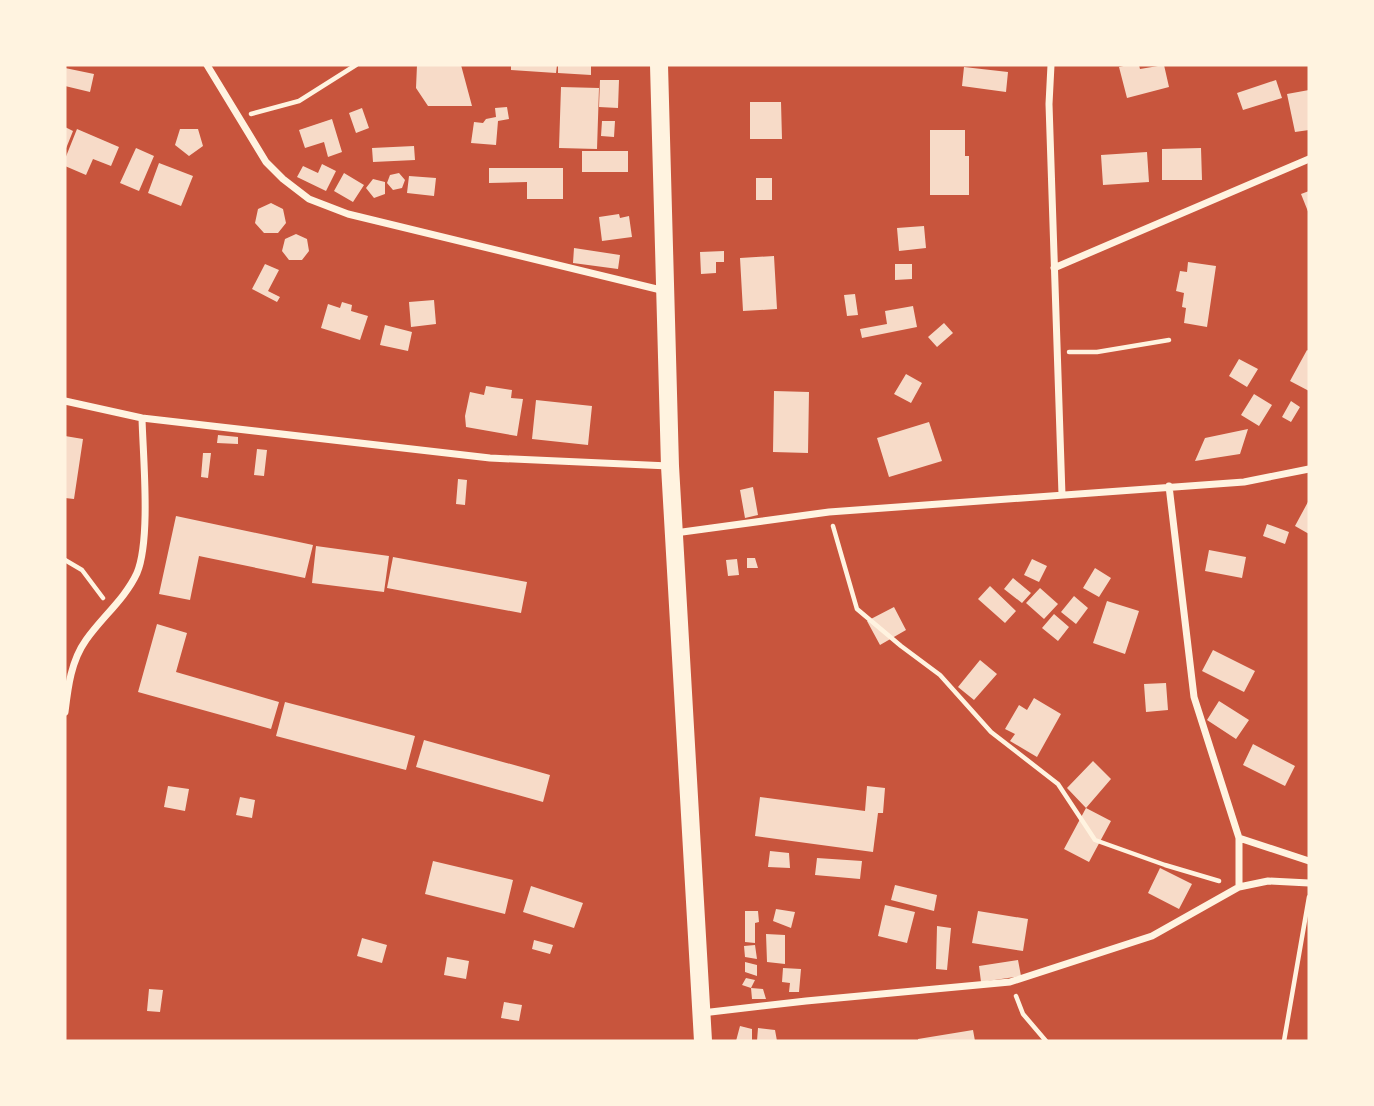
<svg xmlns="http://www.w3.org/2000/svg" width="1374" height="1106" font-family="Roboto,sans-serif">
	<rect width="100%" height="100%" fill="#c8553d"/>
	<!-- building -->
	<path fill="#f7dbc8" d="M417,65H461L472,106H428L416,88Z
		M511,65H557L556,73L511,70Z
		M558,65H591V75L558,73Z
		M1128,65H1139L1140,69L1164,65L1169,87L1127,98L1119,67Z
		M964,67L1008,72L1006,92L962,86Z
		M65,68L94,74L90,92L65,86Z
		M600,80H619L618,108L599,107Z
		M1276,80L1282,98L1243,110L1237,93Z
		M561,87L599,88L597,149L559,148Z
		M1309,90V130L1295,132L1287,94Z
		M750,102H781L782,139H750Z
		M507,107L509,119L498,121L496,145L471,143L474,122L483,123L486,119L496,117L495,108Z
		M362,108L369,128L356,133L349,113Z
		M332,119L342,152L328,157L324,142L305,148L299,130Z
		M602,121H615L614,137L601,136Z
		M65,127L73,131L65,151Z
		M77,129L119,147L111,166L93,159L86,175L65,166V159Z
		M180,129H198L203,146L189,156L175,145Z
		M930,130H965V156H969V195H930Z
		M414,146L415,160L373,162L372,148Z
		M136,148L154,156L139,191L120,183Z
		M1201,148L1202,180H1162V149Z
		M582,151H628V172H582Z
		M1147,152L1149,182L1103,185L1101,155Z
		M159,163L193,176L181,206L148,193Z
		M322,164L336,171L326,191L297,177L303,166L318,173Z
		M489,168H563V199H527V182L489,183Z
		M344,173L364,185L353,202L334,191Z
		M399,173L405,180L402,188L393,190L387,183L390,175Z
		M409,176L436,178L434,196L407,193Z
		M756,178H772V200H756Z
		M373,179L385,182V194L374,198L366,188Z
		M1309,191V214L1301,194Z
		M271,203L283,209L286,223L278,233H264L255,223L258,209Z
		M619,214L620,218L629,216L632,237L602,241L599,217Z
		M924,226L926,248L899,251L897,228Z
		M296,234L307,239L309,251L302,260H289L282,251L285,239Z
		M574,248L620,255L618,269L573,263Z
		M724,251V262H716V273L701,274L700,252Z
		M774,256L777,309L743,311L740,258Z
		M1188,262L1216,266L1207,327L1184,323L1186,308L1182,307L1184,293L1176,291L1180,271L1187,272Z
		M265,264L279,270L268,291L280,297L277,302L252,289Z
		M895,264H912V279L895,280Z
		M855,294L858,315L847,316L844,295Z
		M434,300L436,324L411,327L409,302Z
		M342,302L352,305L351,311L368,316L360,340L321,328L328,304L340,308Z
		M913,306L917,327L862,338L860,329L887,324L885,311Z
		M944,323L953,333L937,347L928,337Z
		M385,325L412,332L408,351L380,345Z
		M1307,350L1309,351V391L1290,381Z
		M1239,359L1258,369L1247,387L1229,376Z
		M906,374L922,383L911,403L894,394Z
		M486,386L512,390L511,398L523,399L517,436L466,427L465,416L470,392L484,395Z
		M774,391L809,392L808,453L773,452Z
		M1254,394L1272,405L1259,426L1241,415Z
		M536,400L592,406L588,445L532,439Z
		M1291,401L1300,407L1291,422L1282,417Z
		M929,422L942,461L889,477L877,438Z
		M1248,429L1240,454L1195,461L1205,438Z
		M218,435L238,437V444L217,443Z
		M65,436L83,439L74,499L65,498Z
		M257,449L267,450L264,476L254,475Z
		M203,453H211L208,478L201,477Z
		M458,479L467,480L465,505L456,504Z
		M753,487L758,515L745,518L740,490Z
		M1309,500V534L1295,526Z
		M176,516L313,545L305,578L199,556L190,600L159,594Z
		M1267,524L1289,532L1285,544L1263,536Z
		M316,546L389,556L384,592L312,583Z
		M1209,550L1246,557L1242,578L1205,571Z
		M393,557L527,582L521,613L387,588Z
		M747,558H755L758,568H747Z
		M737,559L739,575L728,576L726,560Z
		M1032,559L1047,566L1039,582L1024,575Z
		M1095,568L1111,578L1099,597L1083,588Z
		M1013,578L1031,593L1022,603L1004,589Z
		M990,586L1016,611L1005,623L978,599Z
		M1040,588L1058,604L1044,619L1026,603Z
		M1074,596L1088,608L1076,624L1061,612Z
		M1107,601L1139,611L1125,654L1093,643Z
		M894,607L906,630L880,645L867,621Z
		M1054,614L1069,627L1058,641L1042,628Z
		M157,624L187,633L176,672L279,702L271,729L138,692Z
		M1213,650L1255,671L1244,692L1202,671Z
		M980,660L997,674L974,700L958,687Z
		M1166,683L1168,710L1146,712L1144,684Z
		M1034,698L1061,714L1037,757L1010,741L1015,734L1005,729L1019,705L1027,710Z
		M1219,701L1249,720L1236,739L1207,720Z
		M285,702L415,736L406,770L276,736Z
		M424,740L550,775L543,802L416,767Z
		M1253,744L1295,766L1285,786L1243,765Z
		M1093,761L1111,779L1086,808L1067,788Z
		M168,786L189,789L185,811L164,807Z
		M867,786L885,788L883,813H878L873,852L755,836L760,797L865,811Z
		M240,797L255,800L252,818L236,815Z
		M1086,808L1111,821L1089,862L1064,849Z
		M770,851L789,853L790,868L768,867Z
		M817,858L862,861L860,879L815,875Z
		M433,861L513,880L505,914L425,894Z
		M1160,868L1192,884L1179,909L1148,893Z
		M895,885L937,895L934,911L891,900Z
		M531,886L583,903L574,928L523,912Z
		M885,905L915,912L907,943L878,936Z
		M776,909L795,912L791,928L773,921Z
		M745,911H758L759,922L755,923V943L745,942Z
		M978,911L1028,919L1023,951L972,943Z
		M937,926L951,928L947,970L936,969Z
		M766,934L785,935V964L767,962Z
		M362,938L387,945L382,963L357,956Z
		M534,940L553,945L550,954L532,949Z
		M755,945L757,959L745,957L744,946Z
		M447,957L469,961L466,979L444,975Z
		M1018,960L1021,976L981,982L979,966Z
		M745,962L757,965V976L745,972Z
		M783,968L801,969L799,992H789L790,983L782,982Z
		M746,978L755,980L751,988L742,985Z
		M751,988L763,989L766,999H752Z
		M149,989L163,990L160,1012L147,1011Z
		M504,1002L522,1005L519,1021L501,1018Z
		M740,1026L752,1029V1041H736Z
		M758,1028L775,1030L777,1041H757Z
		M973,1030L975,1041H918V1039Z"/>
	<g fill="none" stroke-linecap="round" stroke-linejoin="round">
		<!-- path -->
		<path stroke="#fff3e0" stroke-width="4.5" d="M251,114L299,101L356,65
			M1069,352H1097L1169,340
			M833,526L857,609L901,646L940,675L991,732L1058,784L1095,840L1165,865L1219,881
			M65,560L82,570L103,598
			M1016,996L1023,1014L1046,1041
			M1284,1041L1309,897"/>
		<!-- minor -->
		<path stroke="#fff3e0" stroke-width="7" d="M207,65L266,162L283,179L309,199L348,214L665,291
			M1051,65L1049,104L1062,495
			M1054,268L1309,159
			M65,401L142,418L490,458L669,466
			M1169,486L1194,697L1239,838V887
			M675,533L829,512L1244,482L1309,469
			M65,712C68,687 71,661 86,640C102,617 125,599 137,573C151,539 143,457 142,418
			M1239,838L1309,861
			M702,1013L806,1001L1010,982L1152,936L1239,887L1268,881L1309,883"/>
		<!-- primary -->
		<path stroke="#fff3e0" stroke-width="18" d="M659,65L670,466L703,1041"/>
	</g>
	<!-- border -->
	<rect width="1374" height="1106" fill="none" stroke="#fff3e0" stroke-width="133"/>
</svg>
